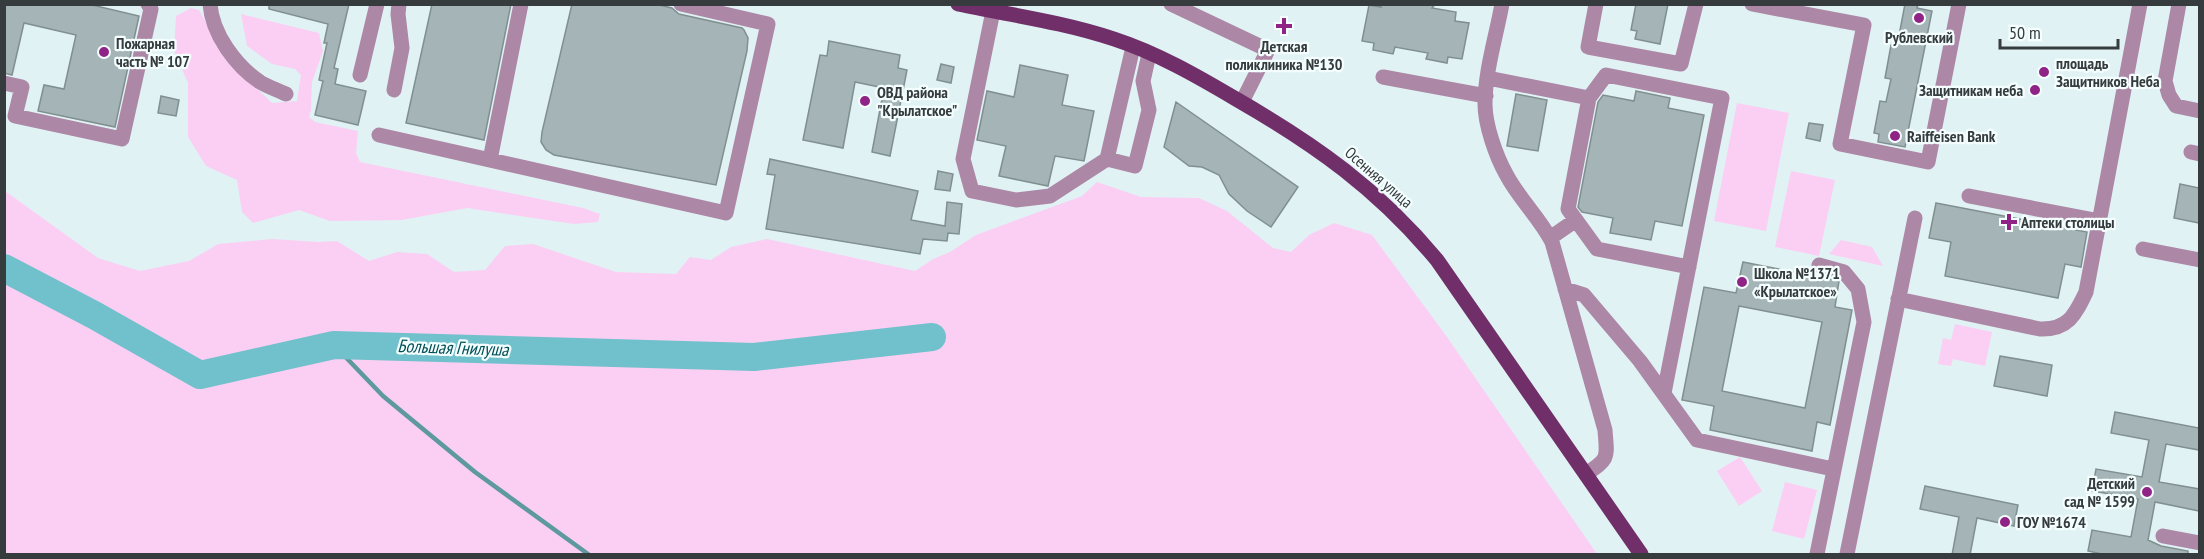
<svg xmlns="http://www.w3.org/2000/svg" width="2204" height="559" font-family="'PT Sans Narrow',sans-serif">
	<rect width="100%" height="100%" fill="#e1f2f4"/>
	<!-- green -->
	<path fill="#fbcff3" d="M191,8L199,10L226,58L272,103L297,101L301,75L295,69L272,64L247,46L241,14L319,33L323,51L312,82L311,110L309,117L315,122L358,131L356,153L360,162L583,208L600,214L598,222L574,224L467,208L402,220L330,221L299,210L253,223L242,212L237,180L206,166L188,137V83L174,51L176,16Z
		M1737,103L1789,113L1766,231L1714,221Z
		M1791,171L1835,180L1819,256L1775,247Z
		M1097,182L1141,197L1199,198L1227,211L1273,248L1291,252L1309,235L1334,223L1372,235L1447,337L1597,554H5V191L98,258L140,271L189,261L218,244L272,239L319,242L337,241L369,261L397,252L427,254L454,272L485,270L505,246L533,244L616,272L676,274L690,257L711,260L731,247L767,239L915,271L933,259L950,252L976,235L1082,196Z
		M1841,240L1872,247L1883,266L1829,254Z
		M1955,324L1992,332L1985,366L1953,359L1951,366L1938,364L1943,338L1951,340Z
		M1740,457L1762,491L1739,506L1717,471Z
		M1785,482L1817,490L1804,539L1772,531Z"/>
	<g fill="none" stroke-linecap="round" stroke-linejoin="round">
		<!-- stream -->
		<path stroke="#5f99a0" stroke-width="4.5" d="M334,345L383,396L475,472L588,554"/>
		<!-- river -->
		<path stroke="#70c1cb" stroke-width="28" d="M4,268L94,315L200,375L334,345L754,357L932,337"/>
	</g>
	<!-- building -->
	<path fill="#a5b4b6" stroke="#808f90" stroke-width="1.5" fill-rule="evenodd" d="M4,4H88L139,16L115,127L38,111L44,85L64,89L76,35L24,23L12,75L4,73Z
		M269,4H349L334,68L338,69L335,84L366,91L358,125L315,115L323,81L319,80L327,43H324L328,24L269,9Z
		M432,4H511L484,140L406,123Z
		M572,4H655L672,8L679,14L742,28L744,30L748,38L747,51L716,185L554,155L546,150L541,142L542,132Z
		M1381,4H1435L1432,8L1456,12L1455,21L1469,23L1462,59L1448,57L1447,63L1426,59L1428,53L1395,47L1393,54L1373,50L1374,43L1362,41L1369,5L1381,7Z
		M1636,4H1668L1660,44L1635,39L1637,31L1631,30Z
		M1905,4H1918L1917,8L1932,11L1905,147L1878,142L1879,134L1874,133L1880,101L1886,102L1891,79L1885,78L1891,45L1897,46Z
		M829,41L900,55L898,68L907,70L890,156L872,152L884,88L855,82L843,148L803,140L820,55L827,56Z
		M941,64L954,67L951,83L937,80Z
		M1020,65L1068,75L1062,105L1094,111L1084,161L1055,156L1048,186L999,176L1006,146L977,140L987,91L1014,97Z
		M1636,91L1670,98L1668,108L1704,115L1682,226L1655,221L1651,240L1610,233L1613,218L1582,212L1578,207L1598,102L1603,95L1634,101Z
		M1516,94L1547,100L1538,151L1507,146Z
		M161,96L179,100L176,116L158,113Z
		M1176,102L1298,187L1271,227L1247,211L1229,194L1219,175L1202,167L1189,166L1164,147Z
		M1809,123L1823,125L1820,141L1806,138Z
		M770,159L918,191L911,220L945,226L947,202L962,204L959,234L948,233L947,241L923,239L920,254L766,229L775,175L767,174Z
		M938,171L953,174L950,191L935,189Z
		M2180,184L2199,188V223L2174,218Z
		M1936,203L2087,232L2081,267L2065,264L2058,298L1945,276L1951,242L1929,238Z
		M1743,262L1839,281L1835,307L1852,310L1830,425L1817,422L1812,451L1710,430L1714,406L1682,400L1704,287L1736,293ZM1739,306L1822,322L1805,408L1722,391Z
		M2000,356L2052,365L2047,396L1994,386Z
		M2115,412L2199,428V450L2166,444L2159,482L2199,489V511L2155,502L2148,540L2161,546L2188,551V555H2106L2088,551L2092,530L2131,537L2138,499L2092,491L2096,469L2142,477L2149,440L2111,433Z
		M1925,486L2018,505L2014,526L1977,518L1970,555H1952L1959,517L1920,509Z"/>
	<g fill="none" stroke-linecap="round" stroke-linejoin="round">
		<!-- minor -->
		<path stroke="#ac87a6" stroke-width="15" d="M210,4C212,34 236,66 260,82C268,87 278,90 286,94
			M1171,4L1268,50L1242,102
			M1502,4C1496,37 1485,71 1485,104C1485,125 1496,156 1506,174C1519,199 1540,218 1552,242L1605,430C1607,458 1610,458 1586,474
			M1596,4L1588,47L1681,64L1696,4
			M1752,4L1864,25L1840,144L1928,162L1959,4
			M2179,4L2165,81L2169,95L2176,106L2200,111
			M993,11L963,159L972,191L1016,200L1050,196L1107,159L1133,47
			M360,75L377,4
			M1383,77L1486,96
			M1488,78L1589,98L1606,75L1722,98L1664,393
			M4,83L22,87L15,116L122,139L151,9L148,4
			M394,90L402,48L398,14L399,4
			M1589,98L1568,209L1597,249L1689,267
			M379,135L726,213L768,24L681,4
			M2191,152L2200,154
			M1107,159L1135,166L1149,110L1143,81L1149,54
			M490,160L521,4
			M1969,196L2100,221
			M1550,238L1576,220
			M2143,249L2200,260
			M1565,289L1584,295L1640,361L1697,440L1833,469
			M1898,299L2040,329C2068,330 2075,315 2086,292L2140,4
			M2163,536L2200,543
			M1817,554L1864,322L1858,289L1844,272L1819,265
			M1847,554L1915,218"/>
		<!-- major -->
		<path stroke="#702f69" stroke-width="15" d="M958,4C1010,15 1063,22 1114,39C1157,53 1197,76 1236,99C1316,145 1378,189 1437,260L1641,554"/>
	</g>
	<!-- markers -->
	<g fill="#902386" stroke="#f4feff" stroke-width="2">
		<circle cx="1919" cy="18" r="6"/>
		<path d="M1281 17h6v6h6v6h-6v6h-6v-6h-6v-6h6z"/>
		<circle cx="104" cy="52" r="6"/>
		<circle cx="2044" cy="72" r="6"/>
		<circle cx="2035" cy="90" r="6"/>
		<circle cx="865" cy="101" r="6"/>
		<circle cx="1895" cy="136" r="6"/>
		<path d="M2006 213h6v6h6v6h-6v6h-6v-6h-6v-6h6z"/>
		<circle cx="1742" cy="282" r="6"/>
		<circle cx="2147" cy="492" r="6"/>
		<circle cx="2005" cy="522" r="6"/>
	</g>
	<g text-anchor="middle" stroke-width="4.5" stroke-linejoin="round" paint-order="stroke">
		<!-- poi labels -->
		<g font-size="16" font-weight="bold" fill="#363c3d" stroke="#f4feff" text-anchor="start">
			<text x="1919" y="43" text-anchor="middle">Рублевский</text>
			<text x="116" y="49">Пожарная<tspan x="116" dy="18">часть № 107</tspan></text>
			<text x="1284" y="52" text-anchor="middle">Детская<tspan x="1284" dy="18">поликлиника №130</tspan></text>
			<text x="2056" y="69">площадь<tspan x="2056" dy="18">Защитников Неба</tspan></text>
			<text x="2023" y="96" text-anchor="end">Защитникам неба</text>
			<text x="877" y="98">ОВД района<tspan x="877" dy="18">"Крылатское"</tspan></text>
			<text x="1907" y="142">Raiffeisen Bank</text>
			<text x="2021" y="228">Аптеки столицы</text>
			<text x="1754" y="279">Школа №1371<tspan x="1754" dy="18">«Крылатское»</tspan></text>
			<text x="2135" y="489" text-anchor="end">Детский<tspan x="2135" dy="18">сад № 1599</tspan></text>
			<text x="2017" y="528">ГОУ №1674</text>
		</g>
		<!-- street labels -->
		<g font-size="16" fill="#363c3d" stroke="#f4feff">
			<text transform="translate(1379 177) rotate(41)" y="6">Осенняя улица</text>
		</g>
		<!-- water labels -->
		<g font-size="18" font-style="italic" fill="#014f56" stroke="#f4feff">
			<text transform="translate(453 348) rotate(2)" y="6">Большая Гнилуша</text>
		</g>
	</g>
	<!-- border -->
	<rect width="2204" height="559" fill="none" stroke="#363c3d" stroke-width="12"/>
	<!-- scale -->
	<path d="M2000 39v9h118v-9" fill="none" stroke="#363c3d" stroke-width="3"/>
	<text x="2009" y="39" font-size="18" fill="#363c3d" stroke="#f4feff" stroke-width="4.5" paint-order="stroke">50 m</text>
</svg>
